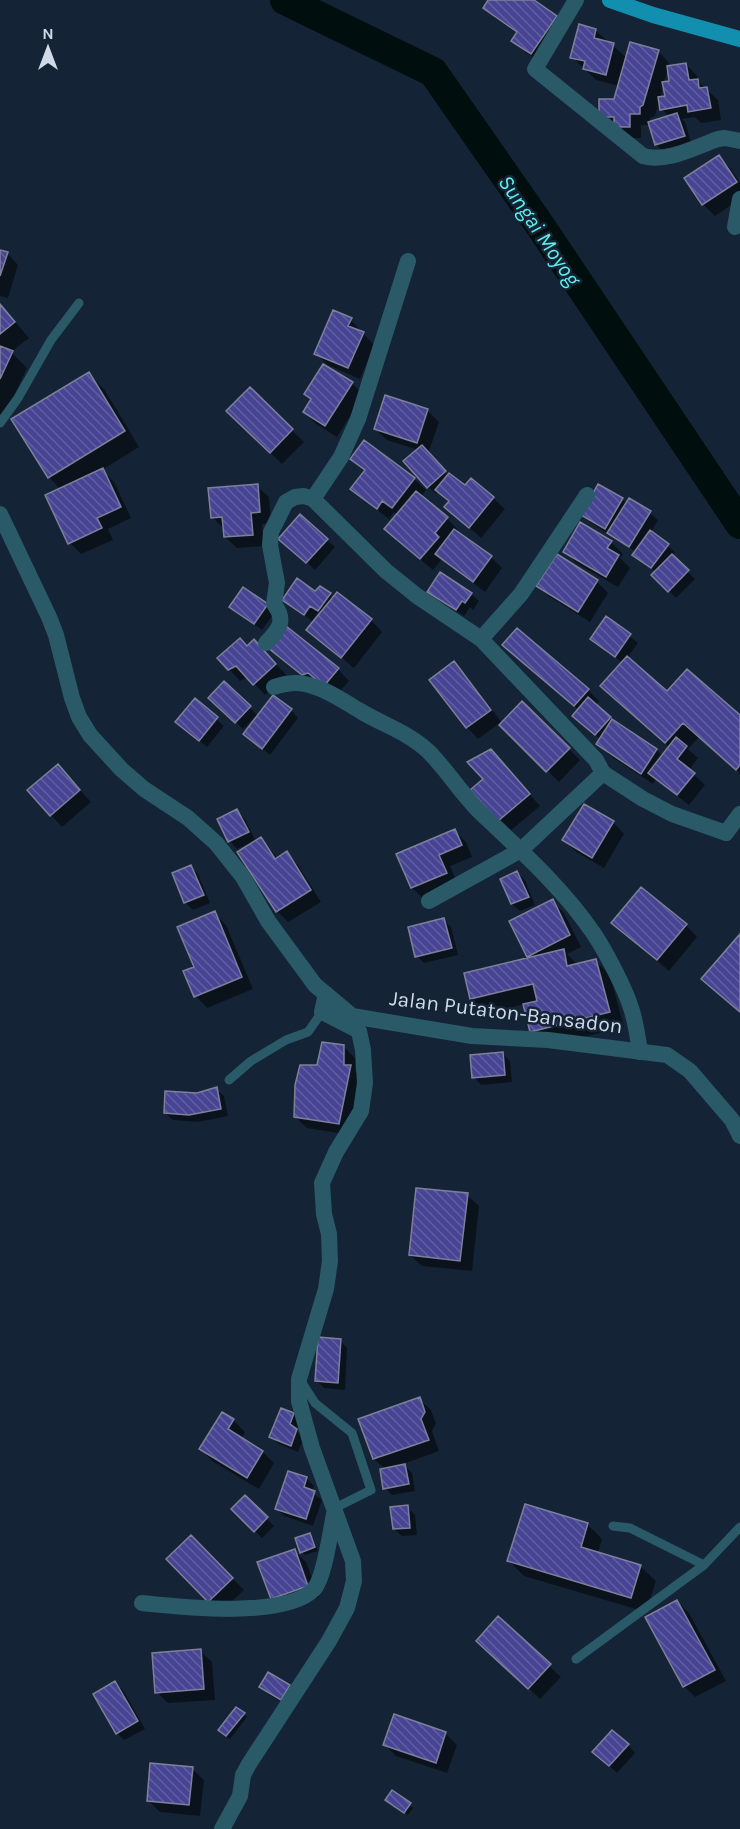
<svg xmlns="http://www.w3.org/2000/svg" width="740" height="1829" font-family="Karla,sans-serif">
	<defs>
		<pattern id="building-back-hatch" width="6" height="6" patternUnits="userSpaceOnUse" patternTransform="scale(1.5)"><rect width="6" height="6" fill="#474593"/><path d="M-1 5l2 2M0 0l6 6M5-1l2 2" fill="none" stroke="#605fa2"/></pattern>
	</defs>
	<rect width="100%" height="100%" fill="#142436"/>
	<!-- shadow -->
	<path fill="#0007" fill-rule="evenodd" d="M490,0H531L556,17L568,28L543,64L525,52L513,41L518,34L496,19L485,8Z
		M595,30L627,58L658,51L669,63L660,98L666,97L671,82L686,64L697,76L698,81L718,100L721,120L701,123L695,117L682,119L685,122L691,143L664,152L656,145L650,125H641V138H627L601,117L615,101L619,86L596,80L572,57ZM660,98L662,109L669,117L650,123V118L655,116Z
		M719,157L730,168L740,183V199L715,216L703,204L686,179Z
		M0,251L7,253L18,265L8,298L0,296Z
		M0,304L29,338L11,352L27,368L4,417L0,414Z
		M351,320L374,345L360,379L328,365L316,353Z
		M88,374L104,389L139,447L102,470L114,482L131,518L108,529L113,540L81,554L70,543L61,490L49,477Z
		M352,383L363,395L337,437L316,424L305,412L312,401L305,394Z
		M250,389L304,442L282,464L228,411Z
		M427,410L439,422L428,454L448,476L465,487L493,498L505,509L481,538L446,507L450,502L439,491L436,494L428,487L418,450L387,440L375,429Z
		M352,459L414,479L426,490L421,497L447,518L458,530L456,532L491,557L502,568L485,592L442,559L433,570L398,541L387,529L399,515L394,512L389,519L364,500L352,489L366,472Z
		M257,486L269,497L271,523L262,524L264,546L237,548L225,537L224,529L212,517Z
		M622,499L627,504L630,500L650,513L658,520L651,532L675,552L672,556L695,579L676,598L653,575L656,572L634,554L636,552L590,522L583,515Z
		M581,524L611,542L623,554L620,558L630,568L618,587L576,563L565,551Z
		M327,540L335,547L315,570L288,546Z
		M597,582L608,593L590,622L550,597L538,586Z
		M429,592L471,594L479,601L473,610L470,607L464,616L437,599Z
		M315,593L330,595L333,598L337,594L371,620L382,632L354,668L308,630L321,614L318,612L312,621L284,599Z
		M267,605L275,612L262,630L231,607Z
		M607,618L638,643L627,658L667,693L740,717V773L699,737L688,749L698,758L689,770L705,785L689,805L656,779L653,784L609,755L598,743L600,739L582,723L579,710L504,645L588,690L599,701L595,706L612,720L657,750L663,757L670,748L602,686L623,663L592,639Z
		M247,647L265,652L287,676L265,695L248,677L240,681L229,669Z
		M270,647L338,669L349,681L336,696L315,686Z
		M453,663L465,674L502,723L522,703L580,760L559,782L500,723L478,739L467,727L431,680Z
		M225,683L258,716L291,710L298,718L270,755L245,734L258,717L256,716L243,729L211,698Z
		M195,700L224,726L207,747L184,729Z
		M502,763L540,806L510,831L473,790Z
		M69,778L91,802L62,827L29,791Z
		M237,811L245,819L256,842L261,838L278,859L286,853L298,865L321,902L288,922L277,911L250,843L237,849L230,841L219,820Z
		M613,822L624,834L604,868L576,852L564,840Z
		M455,831L466,842L472,857L450,866L458,885L424,899L412,888L398,855Z
		M191,867L198,874L210,903L193,910L186,903L174,874Z
		M517,873L525,880L535,905L520,911L512,904L502,879Z
		M552,901L564,913L581,947L567,954L578,965L595,960L610,975L624,1027L547,1046L532,1031L525,1004L486,1014L471,999L531,959L528,956Z
		M214,913L226,925L253,989L207,1008L196,996L185,972L196,968Z
		M444,920L451,927L458,955L424,963L417,956Z
		M613,923L686,925L697,937L669,971Z
		M343,1046L355,1058V1072L362,1078L350,1135L307,1128L295,1117L318,1067Z
		M503,1054L510,1061L512,1082L481,1085L474,1077Z
		M216,1089L224,1096L228,1116L198,1122L173,1120L165,1113L197,1094Z
		M467,1195L479,1206L472,1271L422,1266L410,1255Z
		M340,1340L347,1348L345,1390L324,1388L316,1380Z
		M419,1399L431,1410L436,1424L432,1431L439,1451L403,1464L412,1473L415,1491L392,1495L385,1488V1469L374,1459Z
		M222,1414L233,1420L245,1432L241,1439L263,1452L274,1463L259,1489L212,1461L201,1449Z
		M294,1414L301,1422L297,1431L304,1438L298,1452L279,1444L271,1436Z
		M306,1478L314,1486L312,1492L322,1500L313,1526L284,1516L277,1509Z
		M245,1497L274,1526L262,1538L233,1509Z
		M407,1507L415,1515L417,1535L402,1536L394,1529Z
		M587,1524L602,1539L598,1553L640,1566L656,1581L646,1612L524,1576L509,1561Z
		M310,1535L313,1538L318,1551L305,1555L302,1552Z
		M191,1537L244,1590L221,1612L168,1559Z
		M294,1550L306,1562L319,1597L284,1610L273,1598Z
		M677,1601L689,1613L726,1681L695,1697L684,1686Z
		M498,1619L561,1677L540,1699L489,1652Z
		M200,1651L212,1662L215,1700L168,1703L157,1692Z
		M115,1683L123,1690L145,1729L124,1740L117,1733Z
		M289,1686L297,1693L289,1706L268,1694L261,1687Z
		M244,1714L247,1717L230,1739L223,1734Z
		M395,1716L446,1734L457,1745L447,1773L396,1756L385,1745Z
		M628,1745L635,1753L617,1773L602,1759Z
		M192,1769L204,1780L200,1816L160,1812L148,1800Z
		M393,1792L413,1808L408,1815L390,1803Z"/>
	<g fill="none" stroke-linecap="round" stroke-linejoin="round">
		<!-- river -->
		<path stroke="#000f0e" stroke-width="30" d="M285,0L433,72L537,221L740,524"/>
	</g>
	<!-- building -->
	<path fill="url(#building-back-hatch)" stroke="#7e809b" stroke-width="1.5" d="M488,0H534L557,16L531,54L511,41L517,32L483,8Z
		M579,24L596,29L594,38L614,43L606,75L583,69L585,61L570,58Z
		M630,42L659,50L643,105L640,107V114H630V127H614V117H599V99H614Z
		M686,63L689,80L698,79L699,88L707,87L711,108L688,112L687,105L660,110L658,97L665,96L662,82L669,81L667,66Z
		M677,113L685,136L655,145L648,122Z
		M719,155L737,182L702,205L684,178Z
		M0,250L8,252L0,276Z
		M0,304L15,322L0,334Z
		M333,310L352,318L348,326L364,332L348,368L314,354Z
		M0,346L13,351L0,379Z
		M323,364L353,382L325,426L303,412L311,399L304,394Z
		M89,372L125,431L48,478L11,419Z
		M250,387L293,429L270,453L226,411Z
		M385,395L428,409L417,443L374,429Z
		M364,440L415,478L392,508L382,501L377,509L350,489L365,470L350,459Z
		M422,445L446,471L427,488L403,461Z
		M103,468L121,507L97,518L102,528L68,544L45,495Z
		M449,473L465,485L471,478L494,497L469,528L444,507L449,501L435,490Z
		M258,484L260,512L251,513L253,535L224,537L222,517L211,518L208,488Z
		M598,484L623,498L605,529L581,515Z
		M416,491L448,517L435,533L439,537L420,559L384,529Z
		M629,498L651,511L629,547L607,533Z
		M300,514L328,539L306,563L278,539Z
		M580,522L612,541L607,548L619,555L606,577L563,552Z
		M454,529L492,556L473,582L435,554Z
		M650,530L669,544L651,568L632,555Z
		M557,554L598,580L578,612L536,586Z
		M672,554L689,570L668,592L651,575Z
		M440,572L472,593L465,603L462,601L456,610L427,592Z
		M297,578L315,591L320,586L331,593L318,611L310,606L304,615L282,600Z
		M243,587L268,604L254,624L229,607Z
		M337,592L372,619L341,658L306,630Z
		M606,616L631,634L615,657L590,639Z
		M286,626L339,668L324,686L308,673L302,675L268,648Z
		M517,628L589,689L574,706L502,645Z
		M240,638L247,646L254,639L276,664L253,685L236,666L228,670L217,658Z
		M627,656L667,691L687,669L740,715V765L736,770L683,723L665,743L600,686Z
		M454,661L491,710L466,728L429,680Z
		M224,681L251,706L235,723L208,698Z
		M273,695L292,709L262,749L243,734Z
		M588,697L611,717L595,735L572,716Z
		M195,698L218,717L199,741L175,722Z
		M522,701L570,748L546,772L499,725Z
		M612,719L657,749L641,774L596,744Z
		M676,737L687,746L677,759L695,773L677,795L648,773Z
		M491,749L530,794L498,821L470,790L483,779L467,762Z
		M58,764L80,790L50,816L27,790Z
		M584,804L614,821L592,858L562,840Z
		M237,809L249,832L228,842L217,819Z
		M455,829L462,845L439,855L447,873L411,888L396,854Z
		M261,837L275,859L287,851L311,890L276,912L237,852Z
		M191,865L204,895L184,903L172,873Z
		M517,871L529,897L511,904L500,879Z
		M641,887L687,924L657,960L611,923Z
		M553,899L570,935L527,957L509,921Z
		M215,911L242,977L194,997L183,971L194,967L177,927Z
		M444,918L452,948L415,957L408,927Z
		M740,934V1012L701,979Z
		M564,949L567,966L596,959L610,1012L530,1032L523,1004L537,1001L533,984L470,999L464,973Z
		M322,1042L344,1045V1065H351L339,1124L294,1117L295,1085L300,1065H317Z
		M503,1052L505,1075L472,1078L470,1055Z
		M217,1087L221,1109L189,1115L164,1113L165,1091L197,1093Z
		M416,1188L468,1193L460,1261L409,1255Z
		M318,1337L341,1339L338,1383L315,1381Z
		M420,1397L425,1412L421,1419L429,1440L373,1459L358,1419Z
		M281,1408L294,1413L290,1424L297,1429L291,1446L269,1437Z
		M222,1412L234,1419L228,1429L263,1451L247,1478L199,1449Z
		M405,1464L409,1484L383,1489L380,1469Z
		M288,1471L307,1477L304,1487L315,1491L306,1519L275,1509Z
		M245,1495L268,1517L254,1532L231,1509Z
		M525,1504L588,1523L581,1547L641,1565L631,1598L507,1561Z
		M408,1505L410,1528L393,1529L390,1507Z
		M310,1533L315,1547L300,1553L295,1538Z
		M191,1535L233,1578L208,1602L166,1559Z
		M295,1549L308,1586L271,1599L257,1562Z
		M677,1600L715,1670L683,1687L645,1617Z
		M498,1616L551,1664L528,1689L476,1641Z
		M201,1649L204,1689L155,1693L152,1653Z
		M268,1672L290,1685L281,1700L259,1687Z
		M115,1681L138,1721L116,1734L93,1694Z
		M236,1707L245,1713L226,1736L218,1730Z
		M394,1714L446,1732L436,1763L383,1745Z
		M612,1730L629,1744L609,1766L592,1752Z
		M150,1763L193,1767L189,1805L147,1801Z
		M392,1790L411,1803L404,1813L385,1800Z"/>
	<g fill="none" stroke-linecap="round" stroke-linejoin="round">
		<!-- service -->
		<path stroke="#2a5a68" stroke-width="9" d="M0,423L18,398L51,340L79,303
			M229,1080L251,1061L286,1040L308,1032L322,1012
			M302,1383L315,1403L352,1433L371,1490L335,1508
			M613,1526L630,1528L704,1565
			M576,1659L704,1565L740,1527"/>
		<!-- minor -->
		<path stroke="#2a5a68" stroke-width="16" d="M576,0L535,69L643,156C667,163 695,147 718,139L725,138L740,141
			M735,227L740,199
			M408,261L358,419L341,457L313,499L386,571L417,596L481,639L596,760L603,773
			M481,639L521,594L587,495
			M266,643C280,629 286,620 274,604L277,583L270,545L271,532L286,502L295,497L304,496L313,499
			M274,687C286,683 297,681 309,685C328,690 345,702 362,712C384,725 409,733 428,751C448,771 462,795 482,814C521,851 563,888 594,934C606,952 626,990 632,1011C636,1024 638,1038 640,1052
			M603,773L643,799L672,814L726,833L740,814
			M429,901L521,850L603,773
			M142,1603C181,1607 285,1619 314,1589C325,1577 331,1527 335,1509
			M222,1829L240,1796L243,1775L249,1764L329,1641L347,1608L354,1581L353,1561L312,1448L299,1401V1379L326,1289L330,1261L329,1234L324,1214L322,1183L336,1152L361,1111L365,1083L363,1050L359,1031L322,1012L326,994"/>
		<!-- tertiary -->
		<path stroke="#2a5a68" stroke-width="16" d="M0,514L49,617L56,635L72,698L79,717L90,735L121,769L144,789L188,818L216,843L243,877L268,921L315,985L352,1016L472,1036L548,1040L667,1055L690,1071L732,1120L740,1136"/>
		<!-- primary -->
		<path stroke="#128fae" stroke-width="16" d="M610,0L653,15L740,39"/>
	</g>
	<g text-anchor="middle" stroke-width="5" stroke-linejoin="round" paint-order="stroke">
		<!-- street labels -->
		<g font-size="21" fill="#d0dae6" stroke="#142436">
			<text transform="translate(506 1012) rotate(7)" y="7">Jalan Putaton-Bansadon</text>
		</g>
		<!-- water labels -->
		<g font-size="22" font-style="italic" fill="#5df0e9" stroke="#142436">
			<text transform="translate(540 230) rotate(56)" y="8">Sungai Moyog</text>
		</g>
	</g>
	<!-- north arrow -->
	<g transform="translate(48 48)" stroke="#142436" stroke-width="4.5" paint-order="stroke">
	<path d="M0-4.5L10 22L0 15L-10 22Z" fill="#d0dae6"/>
	<text y="-9" font-size="16" font-weight="bold" text-anchor="middle" fill="#d0dae6">N</text>
	</g>
</svg>
